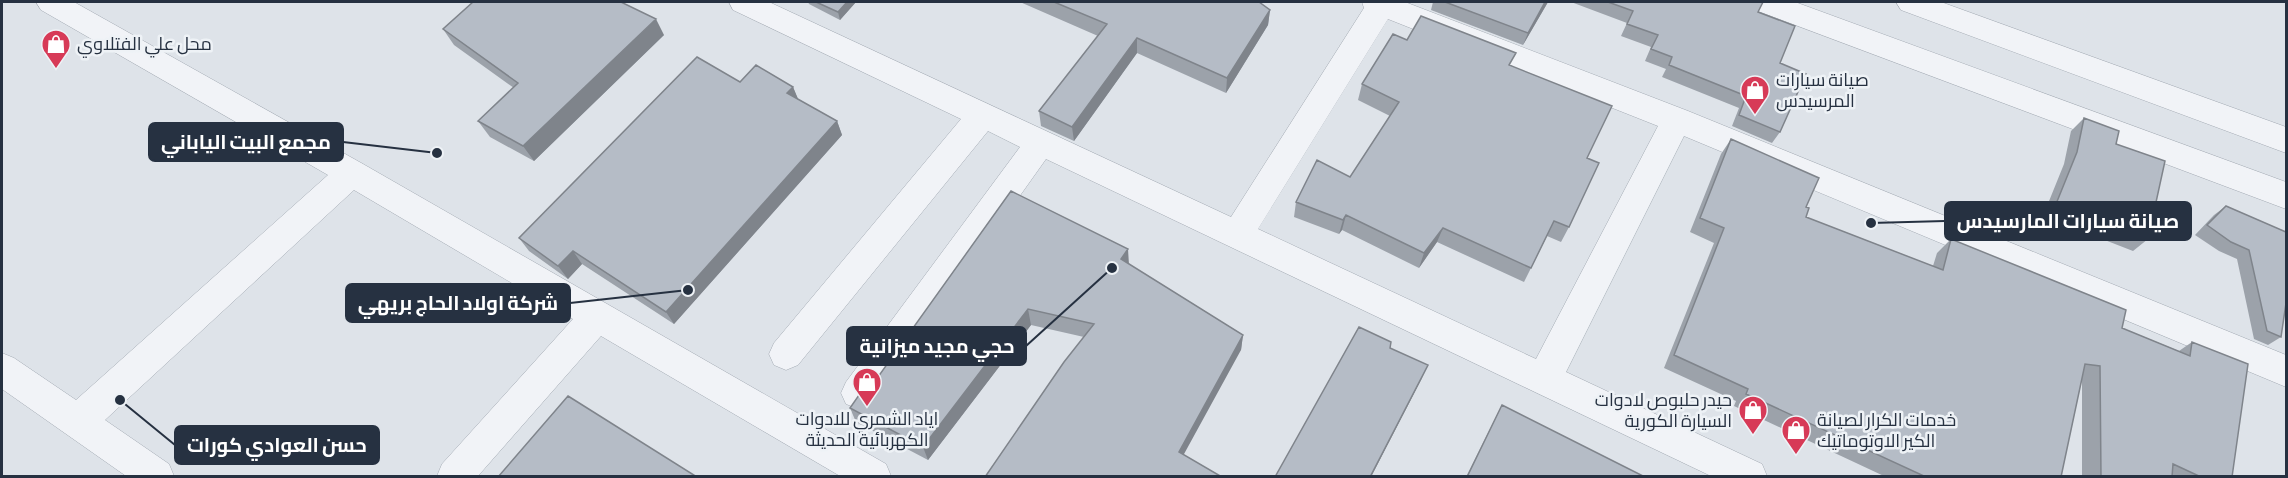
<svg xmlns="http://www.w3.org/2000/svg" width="2288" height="478" font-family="'Sofia Sans Condensed',Cairo,sans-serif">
	<rect width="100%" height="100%" fill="#dee3e9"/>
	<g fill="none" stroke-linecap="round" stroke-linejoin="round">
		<!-- street casing -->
		<g stroke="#a3aab3" stroke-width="1">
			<path id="street" d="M36,2H74L363,164L886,464L891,476H840L601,336L478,476H437L442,464L573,319L354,190L105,420L169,464L174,476H126L2,389V353L14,358L76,400L328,175L41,10Z
				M729,2H769L1231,217L1364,8L1362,2H1405L1688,111L2286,355V387L1684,136L1566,372L1762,464L1767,476H1711L1046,159L872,404L859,409L846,404L841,393L846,382L1020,147L988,131L798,365L786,370L774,365L769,354L774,343L961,119L733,10ZM1388,19L1658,126L1536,359L1258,229Z
				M1750,2H1795L2286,182V209L1755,10Z
				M1896,2H1941L2286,127V153L1901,10Z"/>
		</g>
		<!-- street -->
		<use href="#street" fill="#f1f3f7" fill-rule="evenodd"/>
	</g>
	<!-- wall -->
	<path fill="#9ca2aa" d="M808,2H856L840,20L809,4Z
		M1020,2H1259L1270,10L1268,25L1226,93L1137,53L1074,141L1041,126L1039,111L1098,36Z
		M1433,2H1548L1523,45L1431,10Z
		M1571,2H1763L1758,12L1780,63V132L1772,143L1732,126L1739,108L1662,77L1666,69L1645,61L1651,47L1621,36L1627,23Z
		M443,29L664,35L534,161L490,137L478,121L514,88L454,45Z
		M1407,40L1511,65L1587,158L1569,227L1561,242L1547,236L1524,282L1437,242L1419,268L1342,230L1339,234L1294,217L1296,202L1350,177L1390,116L1358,100L1362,84Z
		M793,87L798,100L837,121L842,135L674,324L582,264L568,279L529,251L519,238Z
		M2084,118L2116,144L2148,239L2133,251L2043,216L2064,164L2071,131Z
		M1731,139L1806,207V217L1933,266L1937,253L1951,239L2122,328L2179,351L2192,342L2232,477H2082V379L2061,477H1886L1734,406L1736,401L1664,368L1714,243L1690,232L1721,154Z
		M1011,191L1243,335L1241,350L985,477L1084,337L1031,325L928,460L856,422L850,408L868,391Z
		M2226,206L2286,232V312H2285L2281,337L2268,345L2254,339L2237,259L2219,251L2195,235L2214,215Z
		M1502,405L1643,477H1466Z"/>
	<!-- shaded-wall -->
	<path fill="#7f848b" d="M847,2H856L840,20L838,12Z
		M1545,2H1548L1523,45L1528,33Z
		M1270,10L1268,25L1226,93L1227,78Z
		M656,19L664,35L534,161L523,146Z
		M1137,38V53L1074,141L1072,127Z
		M793,87L799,101L787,93Z
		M837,121L842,135L674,324L666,312Z
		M1346,215L1342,230L1339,234L1343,220Z
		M1443,228L1437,242L1419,268L1424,253Z
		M1128,249L1129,265L1121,259Z
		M573,251L582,264L568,279L558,266Z
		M1028,309L1031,325L928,460L923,447Z
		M1243,335L1241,350L1178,465L1179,452Z
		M1428,365L1421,380L1371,477H1370Z"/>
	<!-- building -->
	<path fill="#b5bcc6" stroke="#7f848b" stroke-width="1.5" d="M473,2H621L656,19L523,146L478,121L518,83L443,29Z
		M816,2H847L838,12Z
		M1054,2H1259L1270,10L1227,78L1137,38L1072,127L1039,111L1107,24Z
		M1445,2H1545L1528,33Z
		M1608,2H1763L1758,12L1795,26L1780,63L1806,74L1780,132L1739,115L1746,96L1669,65L1672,57L1651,49L1658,35L1627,24L1633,11Z
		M1421,16L1516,53L1509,65L1612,106L1587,158L1599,163L1569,227L1554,221L1531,268L1443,228L1424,253L1346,215L1343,220L1296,202L1317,160L1350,177L1399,102L1362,84L1393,34L1407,40Z
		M697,57L740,82L756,65L793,87L787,93L837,121L666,312L573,251L558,266L519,238Z
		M2084,118L2119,131L2116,144L2165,161L2148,239L2056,204L2077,152Z
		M1731,139L1819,178L1806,207L1809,208L1806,217L1943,270L1951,239L2126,310L2122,328L2190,356L2192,342L2248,364L2232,477H2201L2173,464L2172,477H2101L2100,366L2085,364L2061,477H1926L1746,394L1748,389L1674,355L1724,228L1700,218Z
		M1011,191L1128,249L1121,259L1243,335L1179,452L1222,477H985L1064,362L1094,324L1028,309L923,447L850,408L859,395L868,391Z
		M2226,206L2286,232V303L2281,337L2267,331L2249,250L2231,242L2207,225Z
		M1359,327L1391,342L1390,348L1428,365L1370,477H1275Z
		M568,396L697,477H498Z
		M1502,405L1643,476V477H1467Z"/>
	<!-- icons -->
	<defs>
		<g id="shop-pin" transform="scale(1.5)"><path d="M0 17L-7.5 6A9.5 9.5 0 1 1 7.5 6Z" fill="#d73a57" stroke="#eef2f6"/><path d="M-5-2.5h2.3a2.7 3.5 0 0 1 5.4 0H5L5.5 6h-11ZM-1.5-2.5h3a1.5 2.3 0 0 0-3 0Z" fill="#fff"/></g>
	</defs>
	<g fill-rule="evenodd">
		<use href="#shop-pin" x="56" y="44"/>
		<use href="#shop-pin" x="1755" y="90"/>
		<use href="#shop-pin" x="867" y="382"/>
		<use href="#shop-pin" x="1753" y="410"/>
		<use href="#shop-pin" x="1796" y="430"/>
	</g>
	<g text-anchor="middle" stroke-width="5" stroke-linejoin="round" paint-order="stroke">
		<!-- poi labels -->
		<g font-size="18" fill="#263141" stroke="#eef2f6" text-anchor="start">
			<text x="77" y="50">محل علي الفتلاوي</text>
			<text x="1776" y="86">صيانة سيارات<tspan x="1776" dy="21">المرسيدس</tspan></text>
			<text x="1732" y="406" text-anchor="end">حيدر حلبوص لادوات<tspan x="1732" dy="21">السيارة الكورية</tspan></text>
			<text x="867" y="425" text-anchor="middle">اياد الشمري للادوات<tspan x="867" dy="21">الكهربائية الحديثة</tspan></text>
			<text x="1817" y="426">خدمات الكرار لصيانة<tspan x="1817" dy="21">الكير الاوتوماتيك</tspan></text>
		</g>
	</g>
	<!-- callouts -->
	<path fill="none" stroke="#263141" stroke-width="2" d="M437 153L343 142M1871 223L1945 221M688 290L570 303M1112 268L1026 346M120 400L175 445"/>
	<g fill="#263141" stroke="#eef2f6" stroke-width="2">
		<circle cx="437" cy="153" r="6"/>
		<circle cx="1871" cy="223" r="6"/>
		<circle cx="688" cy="290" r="6"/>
		<circle cx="1112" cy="268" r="6"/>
		<circle cx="120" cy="400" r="6"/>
	</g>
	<g fill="#263141" stroke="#263141" stroke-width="2">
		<rect x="149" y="123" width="194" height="38" rx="6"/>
		<rect x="1945" y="202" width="246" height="38" rx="6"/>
		<rect x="346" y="284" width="224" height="38" rx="6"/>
		<rect x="847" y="327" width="179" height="38" rx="6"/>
		<rect x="175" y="426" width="204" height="38" rx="6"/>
	</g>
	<g font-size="20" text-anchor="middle" font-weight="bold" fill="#fff">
		<text x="246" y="149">مجمع البيت الياباني</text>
		<text x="2068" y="228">صيانة سيارات المارسيدس</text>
		<text x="458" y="310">شركة اولاد الحاج بريهي</text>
		<text x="937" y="353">حجي مجيد ميزانية</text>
		<text x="277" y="452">حسن العوادي كورات</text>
	</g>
	<!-- border -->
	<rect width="2288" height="478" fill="none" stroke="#263141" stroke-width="6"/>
</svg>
